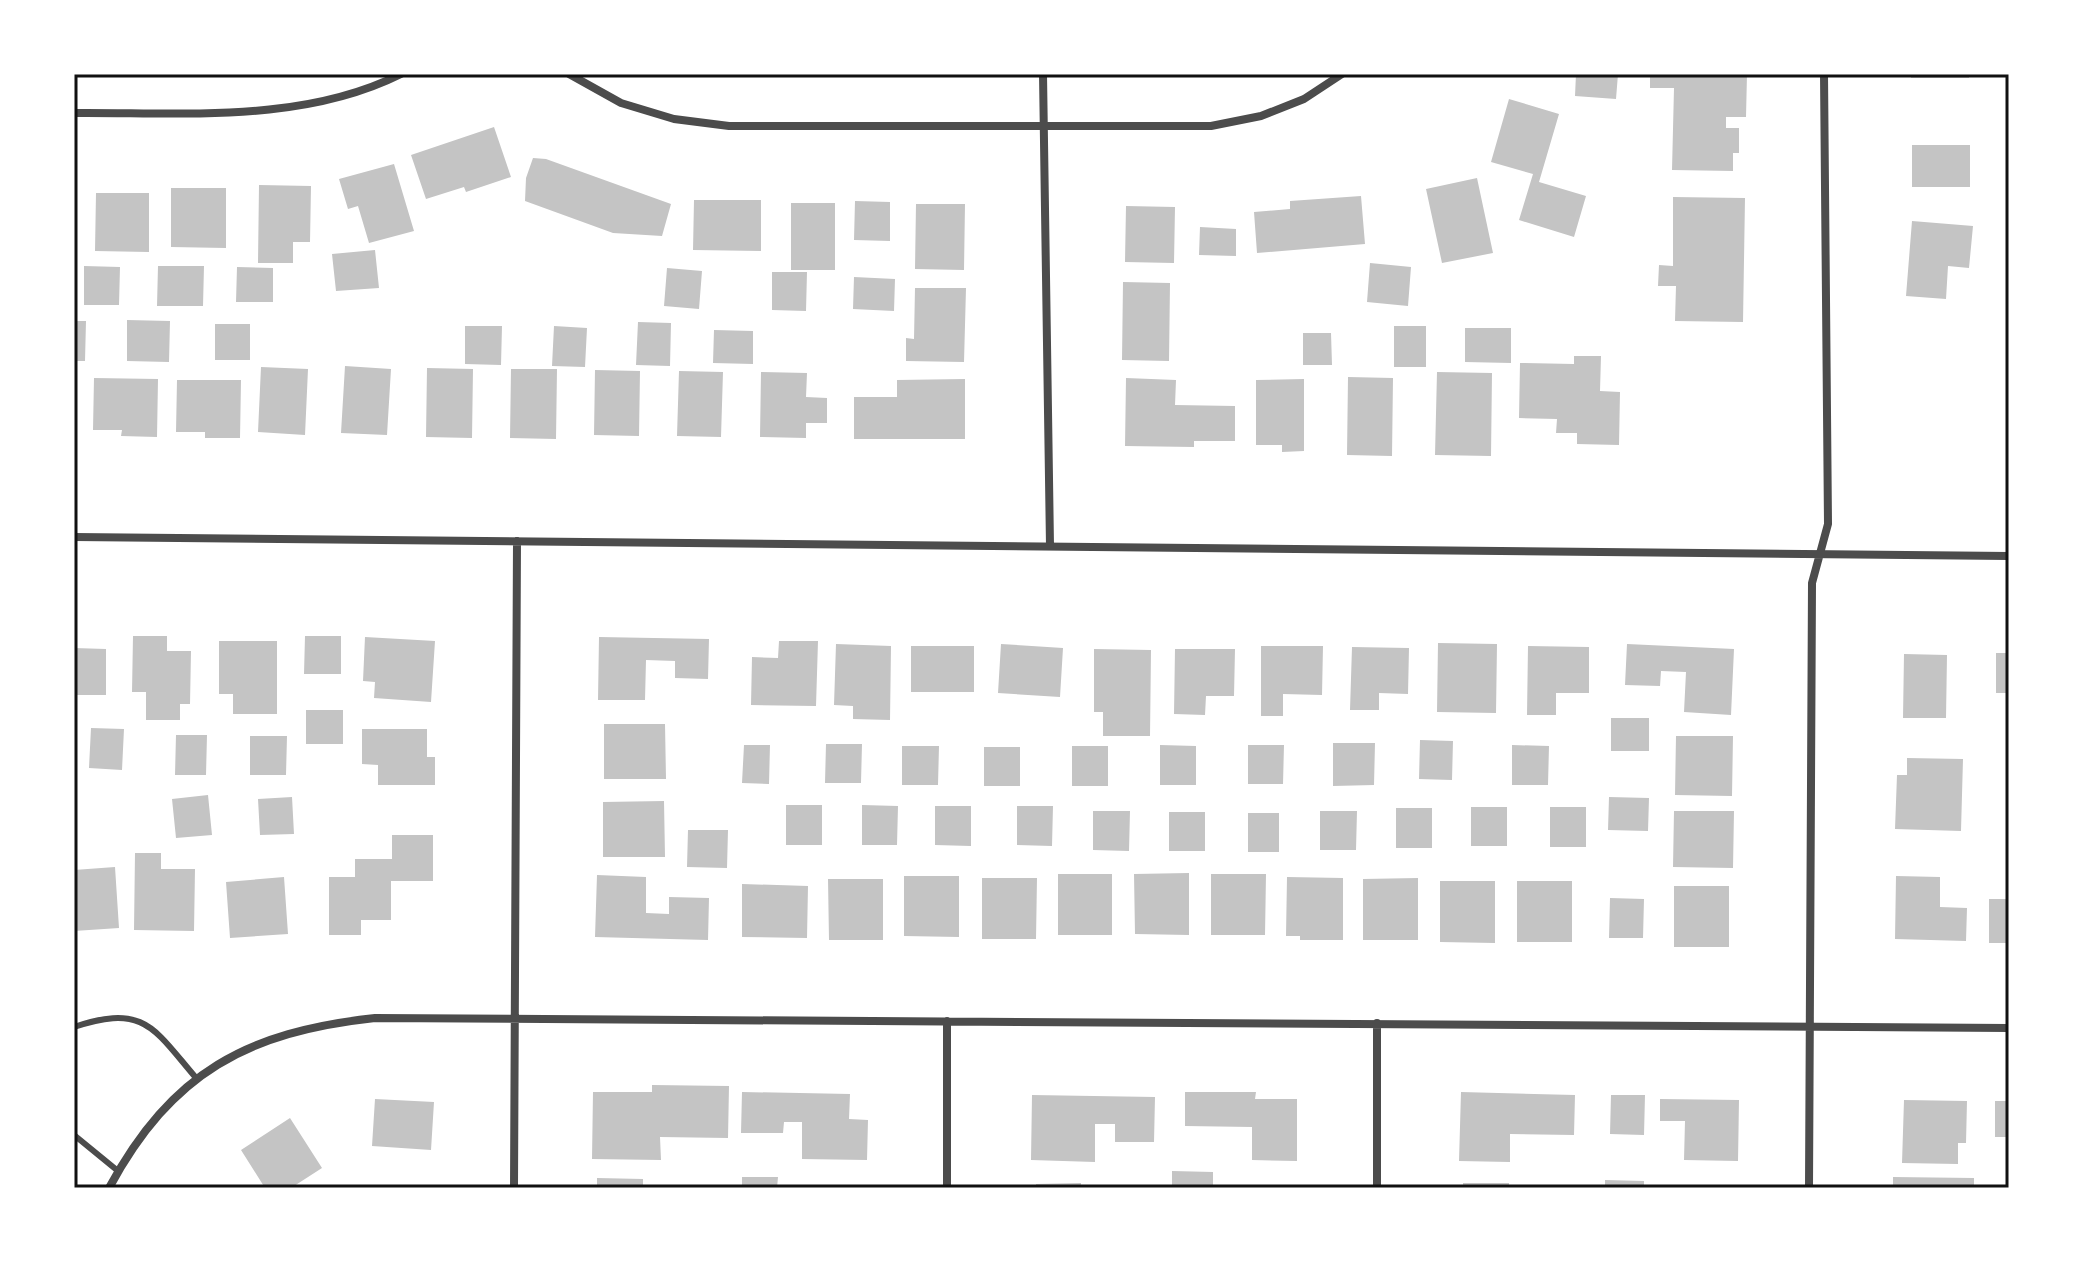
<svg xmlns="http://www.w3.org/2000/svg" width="2083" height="1262" font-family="'Work Sans',sans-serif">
	<rect width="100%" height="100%" fill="#fff"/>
	<!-- building -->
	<path fill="#c4c4c4" d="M1576,74H1618L1616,99L1575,96Z
		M1650,74H1747L1746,117H1726V128H1739V153H1733V171L1672,170L1674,88H1650Z
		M1911,74H1969V78H1911Z
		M1509,99L1559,114L1539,182L1586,196L1574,237L1519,220L1533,174L1491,162Z
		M494,127L511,177L466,192L464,187L426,199L411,155Z
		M1912,145H1970V187H1912Z
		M533,158L546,159L671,204L662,236L613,233L525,201L526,178Z
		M394,164L414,231L369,243L358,206L348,209L339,179Z
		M1477,178L1493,253L1442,263L1426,189Z
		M259,185L311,186L310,242H293V263H258Z
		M171,188H226V248L171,247Z
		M96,193H149V252L95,251Z
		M1361,196L1365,244L1257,253L1254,212L1290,209V201Z
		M1673,197L1745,198L1743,322L1675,321L1676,286H1658L1659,265L1673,266Z
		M694,200H761V251L693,250Z
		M855,201L890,202V241L854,240Z
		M791,203H835V270H791Z
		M916,204H965L964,270L915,269Z
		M1126,206L1175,207L1174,263L1125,262Z
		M1912,221L1973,226L1969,268L1948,266L1946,299L1906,296Z
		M1200,227L1236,229V256L1199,255Z
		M375,250L379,288L336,291L332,254Z
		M1370,263L1411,267L1408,306L1367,302Z
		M84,266L120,267L119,305H84Z
		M158,266H204L203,306H157Z
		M237,267L273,268V302H236Z
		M667,268L702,271L699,309L664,306Z
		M772,272H807L806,311L772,310Z
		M854,277L895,279L894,311L853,309Z
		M1123,282L1170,283L1169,361L1122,360Z
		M915,288H966L964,362L906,361V338L914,339Z
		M127,320L170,321L169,362L127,361Z
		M74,321H86L85,361H74Z
		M638,322L671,323L670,366L636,365Z
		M215,324H250V360H215Z
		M465,326H502L501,365L465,364Z
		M554,326L587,328L585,367L552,366Z
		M1394,326H1426V367H1394Z
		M1465,328H1511V363L1465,362Z
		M714,330L753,331V364L713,363Z
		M1303,333H1331L1332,365H1303Z
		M1574,356H1601L1600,391L1620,392L1619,445L1577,444V433H1556L1557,419L1519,418L1520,363L1574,364Z
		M345,366L391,369L387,435L341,433Z
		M261,367L308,369L305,435L258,432Z
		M427,368L473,369L472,438L426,437Z
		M511,369H557L556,439L510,438Z
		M595,370L640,371L639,436L594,435Z
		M679,371L723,372L721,437L677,436Z
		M761,372L807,373L806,397L827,398V423H806V438L760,437Z
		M1437,372L1492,373L1491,456L1435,455Z
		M1348,377L1393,378L1392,456L1347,455Z
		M94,378L158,379L157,437L121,436L122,430H93Z
		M1126,378L1176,380L1175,405L1235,406V441H1194V447L1125,446Z
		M965,379V439H854V397H897V380Z
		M1304,379V451L1282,452V445H1256V380Z
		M177,380H241L240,438H205V432H176Z
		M133,636H167V651H191L190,704H180V720H146V692H132Z
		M305,636H341V674H304Z
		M365,637L435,641L431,702L374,698L375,682L363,681Z
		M599,637L709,639L708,679L675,678V661L646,660L645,700H598Z
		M219,641H277V714H233V694H219Z
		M779,641H818L816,706L751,705L752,657L778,658Z
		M1438,643L1497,644L1496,713L1437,712Z
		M836,644L891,646L890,720L853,719V706L834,705Z
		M1001,644L1063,648L1060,697L998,693Z
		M1627,644L1734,649L1731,715L1684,712L1686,672L1661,671L1660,686L1625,685Z
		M911,646H974V692H911Z
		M1261,646H1323L1322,695L1283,694V716H1261Z
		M1528,646L1589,647V693H1556V715H1527Z
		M1352,647L1409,648L1408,694L1379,693V710H1350Z
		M74,648L106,649V695H74Z
		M1094,649L1151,650L1150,736H1103V712H1094Z
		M1175,649H1235L1234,696H1206L1205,715L1174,714Z
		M1996,653H2009V693H1996Z
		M1904,654L1947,655L1946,718H1903Z
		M306,710H343V744H306Z
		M1611,718H1649V751H1611Z
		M604,724H665L666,779H604Z
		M91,728L124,729L122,770L89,768Z
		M362,729H427V757H435V785H378V765L362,764Z
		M176,735H207L206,775H175Z
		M250,736H287L286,775H250Z
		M1676,736H1733L1732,796L1675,795Z
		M1420,740L1453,741L1452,780L1419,779Z
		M1333,743H1375L1374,785L1333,786Z
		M826,744H862L861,783H825Z
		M744,745H770L769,784L742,783Z
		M1160,745L1196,746V785H1160Z
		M1248,745H1284L1283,784H1248Z
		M1512,745L1549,746L1548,785H1512Z
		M902,746H939L938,785H902Z
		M1072,746H1108V786H1072Z
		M984,747H1020V786H984Z
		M1907,758L1963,759L1961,831L1895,829L1897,775H1907Z
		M208,795L212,835L176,838L172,799Z
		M292,797L294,834L260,835L258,799Z
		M1609,797L1649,798L1648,831L1608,830Z
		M664,801L665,857H603V802Z
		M786,805H822V845H786Z
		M862,805L898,806L897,845H862Z
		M935,806H971V846L935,845Z
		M1017,806H1053L1052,846L1017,845Z
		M1471,807H1507V846H1471Z
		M1550,807H1586V847H1550Z
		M1396,808H1432V848H1396Z
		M1093,811H1130L1129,851L1093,850Z
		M1320,811H1357L1356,850H1320Z
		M1674,811H1734L1733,868L1673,867Z
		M1169,812H1205V851H1169Z
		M1248,813H1279V852H1248Z
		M688,830H728L727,868L687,867Z
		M392,835H433V881H391V920H361V935H329V877H355V859H392Z
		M135,853H161V869H195L194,931L134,930Z
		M115,867L119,928L74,931V870Z
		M1189,873V935L1135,934L1134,874Z
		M1058,874H1112V935H1058Z
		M1211,874H1266L1265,935H1211Z
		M597,875L646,877V913L669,914V897L709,898L708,940L595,937Z
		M904,876H959V937L904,936Z
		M1896,876L1940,877V907L1967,908L1966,941L1895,939Z
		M284,877L288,934L230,938L226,882Z
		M1287,877L1343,878V940H1300V936H1286Z
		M982,878H1037L1036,939H982Z
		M1418,878V940H1363V879Z
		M828,879H883V940H829Z
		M1440,881H1495V943L1440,942Z
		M1517,881H1572V942H1517Z
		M742,884L808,886L807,938L742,937Z
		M1674,886H1729V947H1674Z
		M1610,898L1644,899L1643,938H1609Z
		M1989,899H2009V943H1989Z
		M652,1085L729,1086L728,1138L660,1137L661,1160L592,1159L593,1092H652Z
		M742,1092L850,1094L849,1119L868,1120L867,1160L802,1159V1122H784L783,1133H741Z
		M1185,1092H1256L1255,1099H1297V1161L1252,1160V1127L1185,1126Z
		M1461,1092L1575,1095L1574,1135L1510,1134V1162L1459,1161Z
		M1032,1095L1155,1097L1154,1142H1115V1124H1095V1162L1031,1160Z
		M1611,1095H1645L1644,1135L1610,1134Z
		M375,1099L434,1102L431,1150L372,1146Z
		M1660,1099L1739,1100L1738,1161L1684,1160L1685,1121H1660Z
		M1904,1100L1967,1101L1966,1143H1958V1164L1902,1163Z
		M1995,1101H2009V1137H1995Z
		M290,1118L322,1168L291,1188H265L241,1150Z
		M1172,1171L1213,1172V1188H1172Z
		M742,1177H778L777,1188H742Z
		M1893,1177L1974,1178V1188H1893Z
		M597,1178L643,1179V1188H597Z
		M1605,1180L1644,1181V1188H1605Z
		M1081,1183V1188H1036V1184Z
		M1463,1183H1509V1188H1463Z"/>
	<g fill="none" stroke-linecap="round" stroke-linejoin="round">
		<!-- service -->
		<path stroke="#4c4c4c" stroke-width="6" d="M74,1027C145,1003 154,1029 197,1079
			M74,1135L118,1171"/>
		<!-- minor -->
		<path stroke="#4c4c4c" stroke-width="8" d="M569,74L621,103L674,119L729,126H1211L1261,116L1304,99L1342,74
			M1043,74L1050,546
			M74,113C182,112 301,124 401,74
			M74,537L2009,556
			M109,1188C172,1072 247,1032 375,1018L2009,1028
			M514,1188L517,541
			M947,1188V1021
			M1377,1188V1023
			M1809,1188L1812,583L1828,524L1824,74"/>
	</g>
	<!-- border -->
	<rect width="2083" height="1262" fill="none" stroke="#ffffff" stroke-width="152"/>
	<rect x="76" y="76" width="1931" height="1110" fill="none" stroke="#111" stroke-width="3"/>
</svg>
